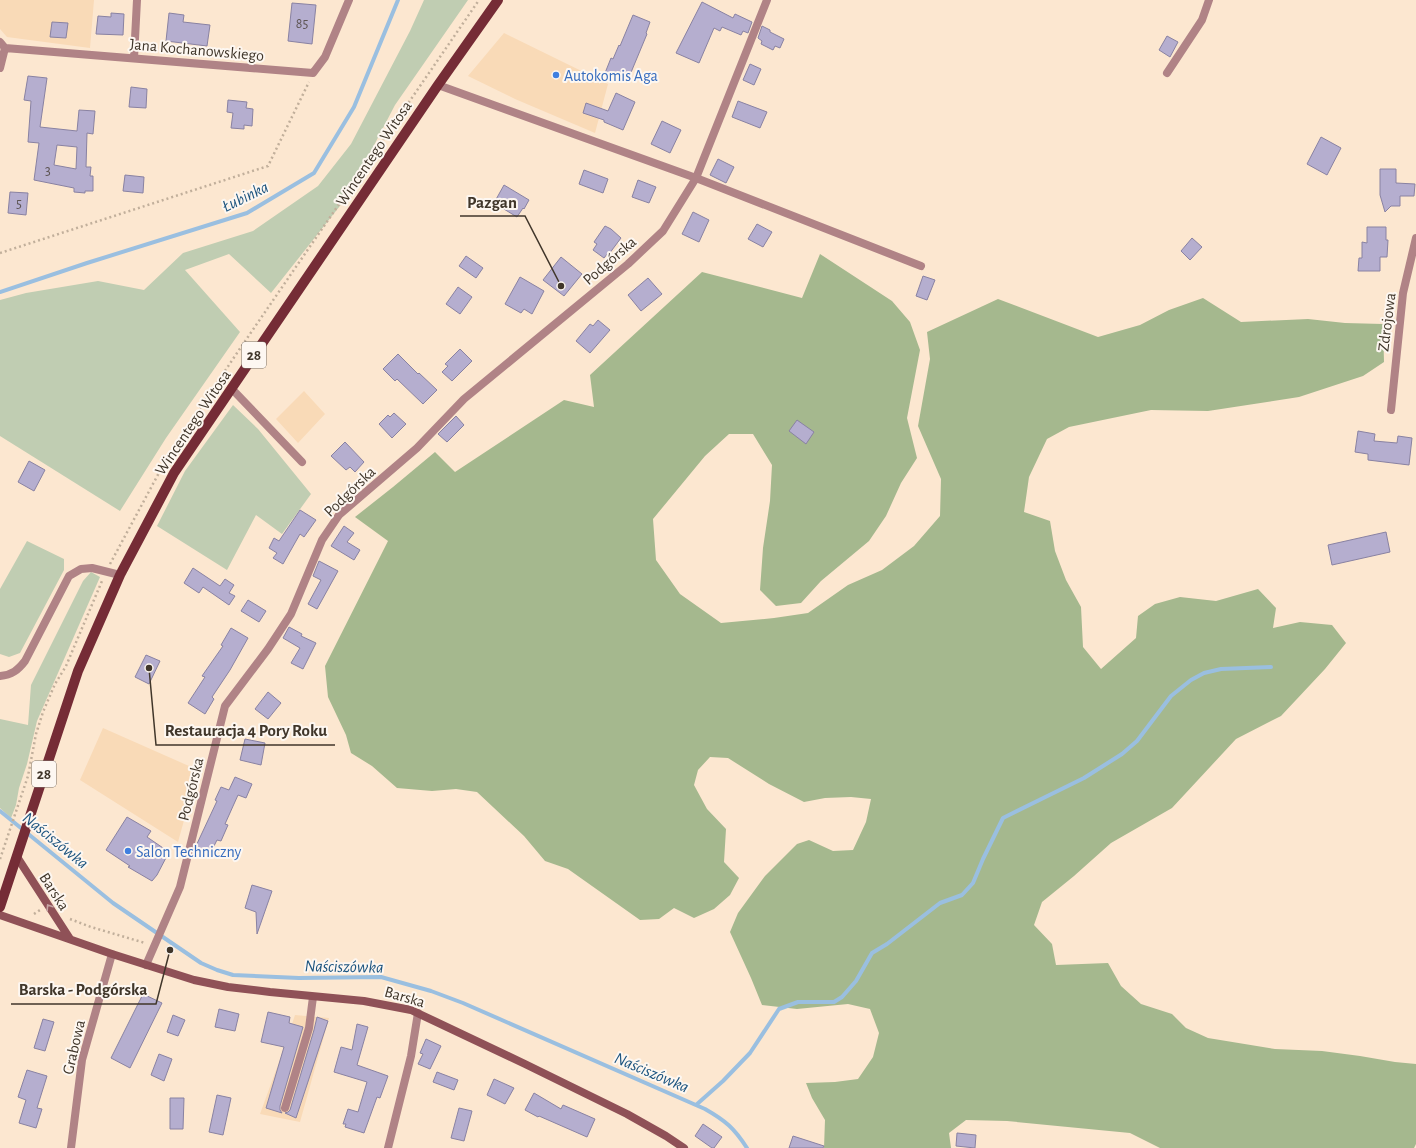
<svg xmlns="http://www.w3.org/2000/svg" width="1416" height="1148" font-family="'Alegreya Sans',sans-serif">
	<rect width="100%" height="100%" fill="#fce7d0"/>
	<!-- built -->
	<path fill="#f9dab7" d="M0,0H94L90,48L7,37L0,29Z
		M504,33L608,84L595,133L515,99L468,76Z
		M304,391L325,414L298,443L276,419Z
		M103,728L198,770L178,842L80,780Z
		M295,1015L329,1018L300,1122L260,1114L283,1051Z"/>
	<!-- green -->
	<path fill="#c0cdb2" d="M424,0H468L395,105L347,197L271,293L229,254L185,270L240,332L166,438L120,511L0,436V300L26,293L98,281L144,290L183,253L253,231L318,186L351,144L410,31Z
		M233,405L258,429L311,494L282,534L256,515L227,570L157,526L185,471Z
		M27,541L64,559V570L20,653L9,657L0,654V589Z
		M91,572L100,577L37,721L27,764L19,788L16,805L11,818L0,808V719L28,725L31,685L83,581Z"/>
	<!-- forest -->
	<path fill="#a5b88e" d="M820,254L892,301L910,322L920,350L907,418L917,458L901,483L886,516L869,541L821,581L801,603L776,606L760,590L763,548L770,501L772,465L753,434H729L705,456L653,519L656,560L680,594L721,623L774,618L808,613L848,585L882,570L914,546L940,516L941,479L918,426L930,359L927,332L998,299L1098,337L1140,325L1169,310L1203,298L1241,322L1308,319L1345,323L1383,324L1384,362L1363,376L1299,397L1208,411L1151,410L1069,427L1047,439L1029,477L1024,512L1050,521L1055,551L1066,580L1081,607L1083,647L1101,669L1136,638L1138,616L1155,604L1180,597L1216,601L1258,589L1276,608L1273,628L1300,622L1332,625L1346,643L1325,669L1281,716L1236,739L1172,808L1111,843L1074,876L1042,902L1034,925L1052,944L1056,965L1108,963L1121,986L1141,1004L1172,1014L1186,1028L1208,1038L1275,1049L1322,1051L1360,1056L1395,1062L1416,1064V1144L1414,1148H1160L1130,1133L1007,1121L966,1120L949,1133L951,1148H824L825,1120L812,1098L806,1083L835,1082L858,1079L873,1057L879,1033L870,1009L848,1004L797,1009L762,1005L751,978L730,932L738,913L765,876L797,844L809,840L833,851L853,850L866,822L871,799L851,797L825,798L804,802L769,784L728,758L710,757L698,770L694,785L707,809L726,829L724,862L739,878L730,895L714,909L694,918L674,908L659,919L640,920L568,869L545,861L524,836L477,792L456,789L432,791L397,788L372,766L351,753L346,735L328,697L325,666L388,541L355,517L393,487L435,452L455,472L564,400L594,407L590,375L702,272L802,298Z"/>
	<g fill="none" stroke-linecap="round" stroke-linejoin="round">
		<!-- stream -->
		<path stroke="#9abfe0" stroke-width="4" d="M0,292L87,263L247,213L314,173L354,107L398,0
			M0,811L113,903L201,963L217,970L233,975L299,978L381,977L431,991L463,1003L705,1109C726,1121 734,1128 747,1148
			M696,1105L723,1081L750,1053L779,1009L798,1002H834L842,997L856,981L872,953L887,944L940,903L962,895L973,883L983,859L1003,818L1084,778L1122,754L1137,741L1171,696L1191,680L1204,673L1221,669L1271,667"/>
	</g>
	<!-- building -->
	<path fill="#b5aecf" stroke="#8982a2" fill-rule="evenodd" d="M702,2L733,18L735,14L752,22L748,33L743,31L741,35L722,27L720,31L714,28L699,63L676,53Z
		M292,3L316,5L312,44L288,41Z
		M111,13L124,14L123,35L96,34L98,16L111,17Z
		M169,13L184,15L183,22L210,25L207,46L166,41Z
		M633,15L650,22L646,33L647,34L627,82L605,73L611,58L613,59L619,45L620,46Z
		M52,22L68,23L66,38L50,37Z
		M762,26L770,30V32L784,39L780,48L775,46L773,50L761,44L762,41L758,38Z
		M1167,36L1178,42L1170,57L1159,50Z
		M750,64L761,69L754,85L743,80Z
		M28,76L47,78L40,127L77,131L79,110L95,111L93,134L87,133L86,167H91L90,176H93V191H85V193L74,192V188L34,180L39,143L28,142L31,101L24,100ZM57,145L77,147L76,169L54,165Z
		M131,87L147,89L146,108L129,107Z
		M616,93L635,102L623,130L604,122V120L583,113L586,103L608,111Z
		M228,100L247,102L246,108L253,109L252,126L244,125V129L231,128L233,113L227,112Z
		M738,101L767,112L760,128L732,117Z
		M662,121L681,130L670,153L651,144Z
		M1321,137L1341,148L1327,175L1307,164Z
		M718,159L734,167L726,183L710,175Z
		M1380,169H1396V183L1415,184L1414,196H1400V206H1391L1385,212L1380,195Z
		M584,170L608,179L603,193L579,184Z
		M125,175L144,177L143,193L123,191Z
		M638,180L656,187L649,203L632,197Z
		M504,185L529,200L524,209L523,208L517,217L494,203Z
		M10,192L28,193L26,215L8,213Z
		M693,212L709,220L699,242L682,234Z
		M757,224L772,232L763,247L748,239Z
		M605,226L611,229L621,238L609,254L608,253L604,258L593,250L597,244L594,242Z
		M1367,227H1386V240H1388L1387,257H1380V271H1358L1359,258H1362V242L1367,243Z
		M1192,238L1202,247L1190,260L1181,251Z
		M466,256L483,268L476,278L459,266Z
		M561,257L582,274L564,296L543,280Z
		M923,276L935,280L927,300L916,296Z
		M520,277L544,291L532,314L524,309L521,313L505,304Z
		M648,278L662,294L641,311L628,295Z
		M458,287L472,297L460,314L446,304Z
		M598,320L610,330L590,353L576,341L590,324L593,326Z
		M460,349L472,361L452,381L442,372L448,366L445,364Z
		M398,354L418,374L419,373L437,390L423,404L397,379L395,381L383,369Z
		M394,413L406,424L392,438L379,424L388,415L390,417Z
		M456,416L464,425L447,442L438,434Z
		M797,420L814,432L806,444L789,431Z
		M1358,431L1375,434L1374,441L1397,443L1398,436L1412,438L1409,465L1368,460V454L1355,452Z
		M345,442L364,462L355,472L350,467L346,470L331,456Z
		M29,461L45,470L34,491L18,482Z
		M300,510L316,520L304,537L300,534L283,564L273,558L277,553L269,548L274,538L279,541Z
		M344,526L354,533L347,542L360,550L354,560L331,546Z
		M1386,532L1390,552L1332,565L1328,545Z
		M319,561L338,571L317,609L308,604L321,580L313,576Z
		M193,568L220,586L225,579L234,585L229,593L235,596L229,605L203,587L199,593L184,583Z
		M248,600L266,611L259,622L241,611Z
		M289,627L302,634L301,636L316,643L303,669L291,663L300,648L283,638Z
		M231,628L248,638L230,670L212,697L214,699L205,714L188,703L205,677L202,676L223,646L221,645Z
		M146,655L160,661L149,684L135,677Z
		M268,692L281,703L268,719L255,709Z
		M245,739L265,743L261,765L240,760Z
		M235,777L252,784L246,798L238,795L225,824L228,825L221,841L217,840L208,858L194,851L195,848L217,801L215,800L221,787L229,790Z
		M127,817L151,831L147,837L169,852L157,875L152,881L128,867L130,866L106,850Z
		M252,885L272,891L257,934L256,912L245,908Z
		M143,994L162,1003L130,1068L111,1058Z
		M219,1009L239,1014L235,1031L215,1027Z
		M268,1012L290,1017L289,1023L303,1027L280,1106V1110L282,1113L266,1108L284,1047L261,1042Z
		M173,1015L185,1020L178,1036L167,1032Z
		M317,1017L328,1021L296,1118L285,1113L288,1112L290,1110L314,1030Z
		M43,1019L54,1022L45,1051L34,1048Z
		M357,1024L368,1027L357,1065L388,1076L380,1098L377,1097L364,1133L345,1127L346,1124H343L348,1109L358,1112L367,1082L334,1072L341,1047L352,1050Z
		M426,1039L441,1046L430,1069L418,1064L423,1054L420,1053Z
		M159,1054L172,1059L164,1081L151,1075Z
		M27,1070L47,1076L37,1108L42,1109L36,1128L19,1123L26,1100L18,1097Z
		M437,1072L458,1080L454,1090L433,1082Z
		M494,1079L514,1088L505,1104L487,1095Z
		M534,1093L561,1109L563,1105L595,1119L587,1137L539,1116L538,1117L525,1110Z
		M217,1095L231,1098L223,1135L209,1132Z
		M170,1098H184L183,1129H170Z
		M459,1108L472,1111L464,1141L451,1138Z
		M703,1124L722,1137L714,1148H712L695,1136Z
		M957,1133L976,1135L975,1148L956,1146Z
		M793,1136L824,1146L823,1148H789Z"/>
	<g fill="none" stroke-linecap="round" stroke-linejoin="round">
		<!-- path -->
		<path stroke="#c1af9b" stroke-width="2.5" stroke-dasharray="2 3" stroke-linecap="butt" d="M0,253L268,166L309,82
			M110,564L168,456L239,350L479,0
			M0,859L28,776L36,734L43,712L55,684L66,666L102,581
			M34,914L40,910
			M70,919L91,927L145,943"/>
		<!-- lane -->
		<path stroke="#b08386" stroke-width="8" d="M134,58L137,0
			M285,1108L309,1028L313,997"/>
		<!-- street -->
		<path stroke="#b08386" stroke-width="8" d="M0,42L5,48L313,73L325,57L349,0
			M0,68L5,48
			M1167,73L1202,20L1209,0
			M438,85L696,178L921,266
			M231,388L302,462
			M1391,410L1403,293L1416,238
			M0,676C12,675 18,670 25,661L69,576L81,569L92,568L120,575
			M146,965L180,887L225,706L268,649L291,614L322,540L339,515L417,448L464,399L628,264L663,231L696,178L767,0
			M71,1148L82,1060L112,954
			M388,1148L411,1056L418,1013"/>
		<!-- secondary -->
		<path stroke="#8f5157" stroke-width="8" d="M17,857L70,939
			M0,915L112,954L194,980L228,987L270,992L364,1001L411,1010L525,1064L627,1114L666,1136L684,1148"/>
		<!-- primary -->
		<path stroke="#752c36" stroke-width="10" d="M0,907L78,671L120,575L174,473L438,85L498,0"/>
	</g>
	<!-- one-way arrows -->
	<defs><path id="oneway-chevron" d="M-2-3.5L2.5 0L-2 3.5" fill="none" stroke-width="1.6" stroke-linecap="round" stroke-linejoin="round"/></defs>
	<use stroke="#c6a4a4" href="#oneway-chevron" transform="translate(49 907) rotate(-123)"/>
	<!-- markers -->
	<g fill="#3f7fe0" stroke="#fdf7f1" stroke-width="1.5">
		<circle cx="556" cy="75" r="4"/>
		<circle cx="128" cy="851" r="4"/>
	</g>
	<g text-anchor="middle" stroke-width="4" stroke-linejoin="round" paint-order="stroke">
		<!-- number labels -->
		<g font-size="14" fill="#5d5453">
			<text x="302" y="28">85</text>
			<text x="48" y="175">3</text>
			<text x="19" y="208">5</text>
		</g>
		<!-- shield labels -->
		<g fill="#fdf7f1" stroke="#797066" stroke-width="1">
			<rect x="242" y="342" width="24" height="26" rx="3"/>
			<rect x="32" y="761" width="24" height="26" rx="3"/>
		</g>
		<g font-size="15" font-weight="bold" fill="#40362a">
			<text x="254" y="360">28</text>
			<text x="44" y="779">28</text>
		</g>
		<!-- street labels -->
		<g font-size="16" fill="#40362a" stroke="#fdf7f1">
			<text transform="translate(197 49) rotate(5)" y="6">Jana Kochanowskiego</text>
			<text transform="translate(373 153) rotate(-56)" y="6">Wincentego Witosa</text>
			<text transform="translate(609 260) rotate(-41)" y="6">Podgórska</text>
			<text transform="translate(1386 322) rotate(-83)" y="6">Zdrojowa</text>
			<text transform="translate(192 422) rotate(-56)" y="6">Wincentego Witosa</text>
			<text transform="translate(349 491) rotate(-44)" y="6">Podgórska</text>
			<text transform="translate(190 789) rotate(-76)" y="6">Podgórska</text>
			<text transform="translate(55 891) rotate(57)" y="6">Barska</text>
			<text transform="translate(405 996) rotate(16)" y="6">Barska</text>
			<text transform="translate(73 1047) rotate(-77)" y="6">Grabowa</text>
		</g>
		<!-- shop labels -->
		<g font-size="16" fill="#366cbe" stroke="#fdf7f1" text-anchor="start">
			<text x="564" y="81">Autokomis Aga</text>
			<text x="136" y="857">Salon Techniczny</text>
		</g>
		<!-- water labels -->
		<g font-size="17" font-style="italic" fill="#1c547f" stroke="#fdf7f1">
			<text transform="translate(245 196) rotate(-26)" y="6">Łubinka</text>
			<text transform="translate(56 840) rotate(39)" y="6">Naściszówka</text>
			<text transform="translate(344 966) rotate(1)" y="6">Naściszówka</text>
			<text transform="translate(652 1072) rotate(23)" y="6">Naściszówka</text>
		</g>
	</g>
	<!-- callouts -->
	<path fill="none" stroke="#40362a" stroke-width="1.5" d="M561 286L525 216H460M149 668L156 745H335M170 950L156 1004H11"/>
	<g fill="#40362a" stroke="#fdf7f1" stroke-width="1.5">
		<circle cx="561" cy="286" r="4"/>
		<circle cx="149" cy="668" r="4"/>
		<circle cx="170" cy="950" r="4"/>
	</g>
	<g font-size="17" text-anchor="middle" font-weight="bold" fill="#40362a" stroke="#fdf7f1" stroke-width="4" stroke-linejoin="round" paint-order="stroke">
		<text x="492" y="208">Pazgan</text>
		<text x="246" y="736">Restauracja 4 Pory Roku</text>
		<text x="83" y="995">Barska - Podgórska</text>
	</g>
</svg>
